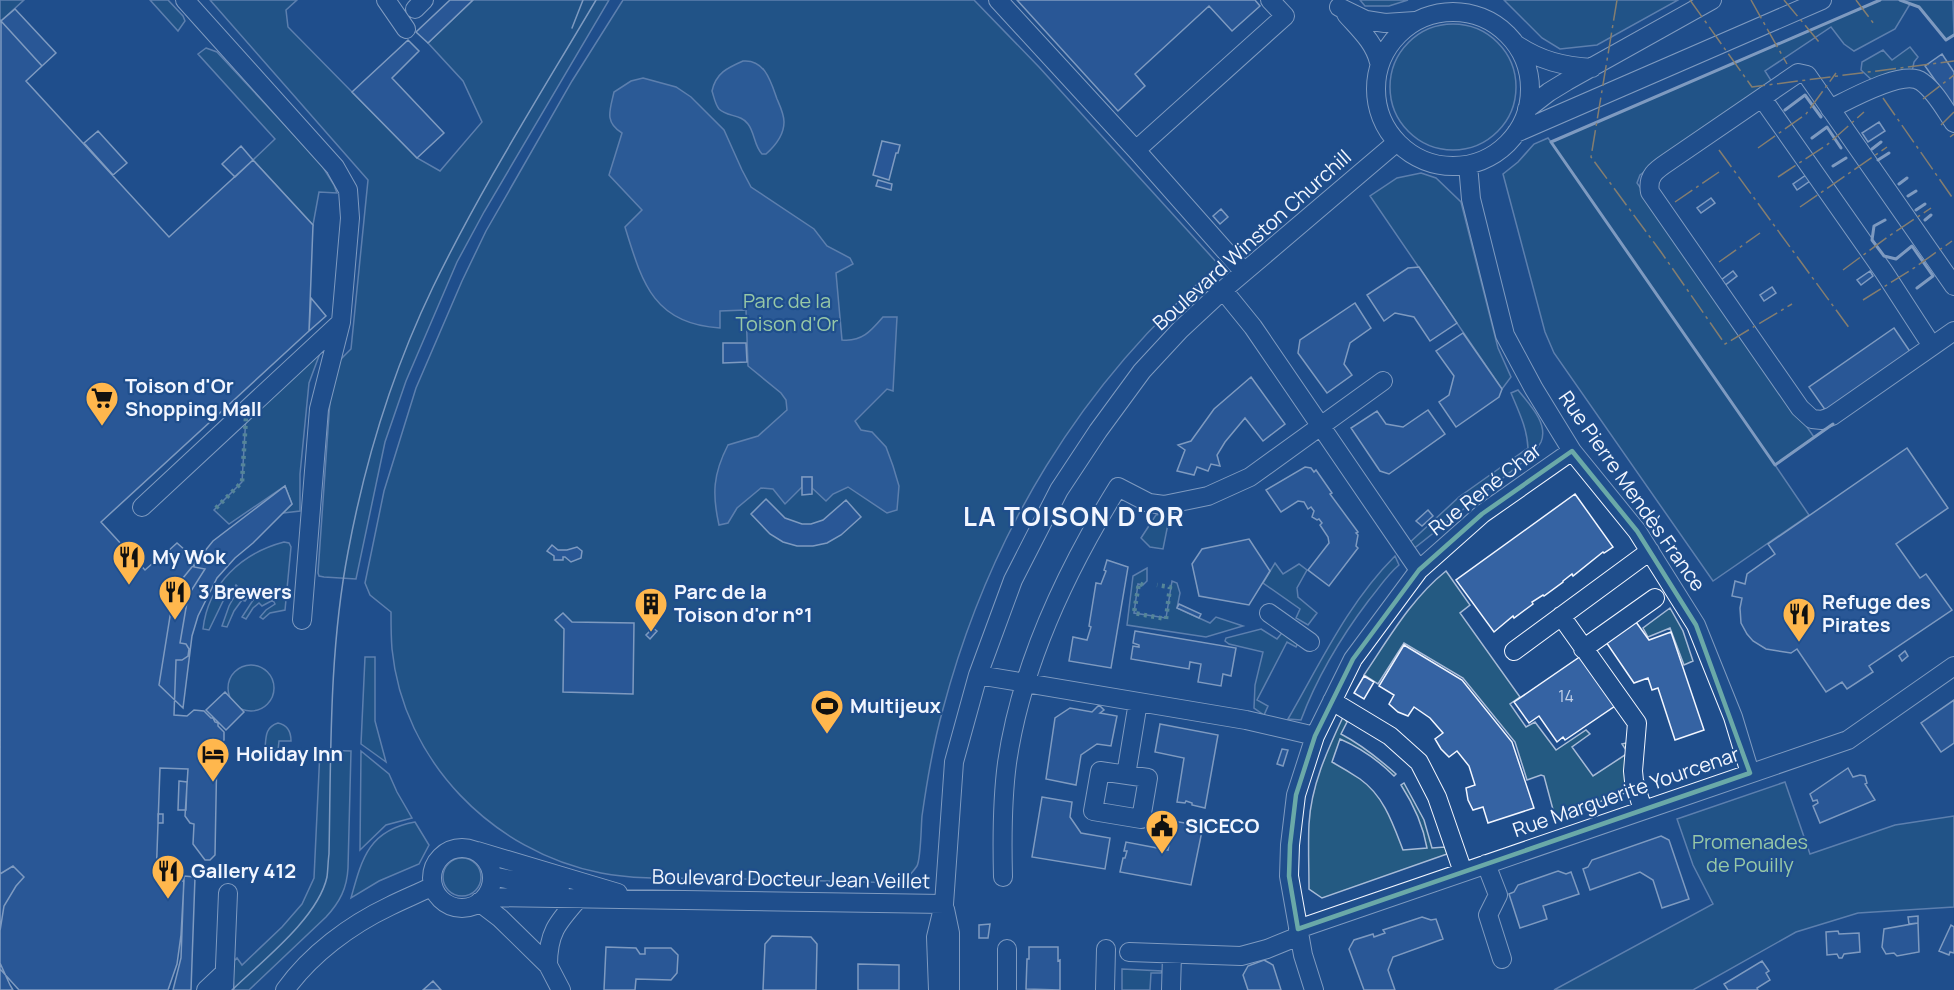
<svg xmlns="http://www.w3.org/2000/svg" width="1954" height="990" font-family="Manrope,sans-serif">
	<rect width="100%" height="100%" fill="#1f4e8c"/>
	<!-- green -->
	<path fill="#245a82" stroke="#a8bbd7" stroke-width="1.5" d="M0,0H24L0,22Z
		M150,0H168L183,16L185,21L178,31Z
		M210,0H297L286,10L288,27L417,158L440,171L482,122L463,81L428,43L473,0H609L484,212L457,262L406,381L385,442L356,579L324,577L319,576L318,573L331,386L340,360L351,349L368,180Z
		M623,0H974L1039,67L1219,265C1081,382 989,535 943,709C933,744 927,781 922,816C921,827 921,858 917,866C913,872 907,878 902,883C838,881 774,880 711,878C675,878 637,880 601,873C493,852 403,761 392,649C391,637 391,625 391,612L370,595L365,583L384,491L416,388L462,281L486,231L572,81Z
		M1360,0H1408L1389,6H1365Z
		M1504,0H1678L1597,45L1560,49L1542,38Z
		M1880,0H1953L1954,35L1946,40L1919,7L1910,4L1895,29L1854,51L1844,44L1831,27L1765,71L1772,82L1640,175L1637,183L1814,437L1775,465L1809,515L1713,581L1554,353L1545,332L1503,174L1518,162L1534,144L1548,138L1551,142Z
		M1390 87a63 63 0 1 1 126 0a63 63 0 1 1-126 0Z
		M1910,47L1918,57L1914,62L1912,72L1875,83L1861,70L1862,62L1883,50L1892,60Z
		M206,48L217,52L321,164L334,185L337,193L319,192L313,225L253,160L275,139L198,54Z
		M1421,173L1436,178L1461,202L1498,348L1511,377L1502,389L1370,196L1397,178Z
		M323,345L309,383L300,474V511L283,513L292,504L285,486L229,524L214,510L242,482L246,415Z
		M1518,390C1528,403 1549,423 1541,442C1539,446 1535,450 1533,454L1412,550L1407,545L1459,497L1528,448C1527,428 1519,412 1511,393Z
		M1166,513L1168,524L1163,549L1150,547L1141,538L1156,515Z
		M284,542L289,543L291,547L285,610L270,613L263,619L260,617L266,610L275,604L273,600L262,606L259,603L253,608L246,619L242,617L257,594L253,590L245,601L242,600L234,611L227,627L222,626L229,606L239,588L236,585L230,596L226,595L209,630L203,629C208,584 242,553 284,542Z
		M1395,556L1399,565C1387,575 1379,588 1369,600C1341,637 1317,677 1301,720L1288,719C1321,662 1348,603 1395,556Z
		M1275,563L1283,574L1299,564L1307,570L1297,588L1298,597L1317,613L1308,625L1296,618L1300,609L1263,583Z
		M1147,568V581L1143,585L1138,584L1134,613L1166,618L1172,581L1177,583L1180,593L1177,608L1210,623L1216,617L1243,626L1206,637L1127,625L1133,576Z
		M1446,571L1470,605L1460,613L1520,697L1510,704L1526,727L1535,722L1556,750L1586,730L1590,734L1572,747L1593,776L1628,753L1622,744L1626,743L1631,748L1627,778L1631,791L1555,817L1544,776L1541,775L1527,780L1515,742L1463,678L1404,643L1378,684L1364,675C1389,638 1411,599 1446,571Z
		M1670,608L1683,631L1693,661L1684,665L1670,628L1648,637L1643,628Z
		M1261,629L1277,639L1285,629L1300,639L1296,647L1287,642L1257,700L1268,706L1264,715L1254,708L1255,685L1263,652L1229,644L1225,641L1226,638Z
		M365,657H375V721L386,762L361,744Z
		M228 688a23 23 0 1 1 46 0a23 23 0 1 1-46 0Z
		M1343,717L1347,722L1341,734C1362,745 1378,758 1396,774L1394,776C1378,760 1361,748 1340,739L1332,762C1341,767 1351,773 1360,779C1384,796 1393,824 1403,850L1427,848C1423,825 1414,805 1401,785L1404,783L1424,820L1432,848L1445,847L1447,854L1322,898L1309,889C1309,867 1308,845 1309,824C1311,786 1327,751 1343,717Z
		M278,723C288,725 291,732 291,741H279L278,750L265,749C266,737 265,727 278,723Z
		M320,750L351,751L348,868C347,888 340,902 326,917L249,990H234L232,963L237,958L242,965L282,927L302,904L314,878Z
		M361,751L389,774L397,792L412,818L386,825L360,850Z
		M1785,782L1810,854L1895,825L1954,816V907L1858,913L1796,932L1693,990H1554L1713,904L1693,865L1677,819Z
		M415,822L429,845L419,864L379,881L351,898C362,858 369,830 415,822Z
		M443 877a19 19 0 1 1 38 0a19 19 0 1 1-38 0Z
		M1122,969L1162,971L1161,973H1151L1150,990H1122Z"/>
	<!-- water -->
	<path fill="#3b69a3" stroke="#a8bbd7" stroke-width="1.5" d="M743,61C765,59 771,82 777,99C780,106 784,114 784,122C784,134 775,146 766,154H762C754,146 755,133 748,124C741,114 727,117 719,109C715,104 714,97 712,91C716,73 727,68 743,61Z
		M643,78L676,87L691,97L724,130L742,170L751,187L814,229L827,246L850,258L853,264L836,273L842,340C862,342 871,331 883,317H897L893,391L887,389L855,421L861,430L872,432L886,447L893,466L899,486L897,510L887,513L848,487L833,494L826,501L812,488V477H802V487L785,504L773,489L761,488L737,508L728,523L719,525C712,494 713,474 728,445L758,436L787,410L786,400L781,393L748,366L746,310L720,311V328C653,324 642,282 625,227L642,210L609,175L622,133C604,122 610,110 614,92L631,81Z"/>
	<!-- building -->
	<path fill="#3563a3" stroke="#f2f6ff" stroke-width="1.5" d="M450,0H473L428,43L416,32Z
		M1017,0H1255L1260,6L1232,31L1209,6L1135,74L1145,86L1118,111Z
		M15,9L56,53L42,66L1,21Z
		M1,21L42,66L26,81L169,237L253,160L313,225L309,331L101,522L145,570L154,562L159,559L161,561L167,558V552L177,543L195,559L194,567L205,569L191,591L187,602L180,643L186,644L189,649L188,656L182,660H176L174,715L187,716L194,710L204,711L211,718H213L215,722L218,723V726L224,732V740L217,747L215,855L210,860H205L193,844L194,824L190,823L185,816L188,769L160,768L156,880L184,881L181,935L177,964L168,990H19L0,969Z
		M408,40L419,51L392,78L444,133L417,158L352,92Z
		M1942,54L1954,72V107L1925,66Z
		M1879,122L1885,131L1868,142L1862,133Z
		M98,131L127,163L113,175L84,143Z
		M882,141L900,145L898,153H896L889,180L873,175Z
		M241,146L253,160L235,177L222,164Z
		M1806,175L1810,181L1797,190L1793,184Z
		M878,180L892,184L891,190L876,186Z
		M1711,198L1715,203L1701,213L1697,208Z
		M1221,209L1228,217L1220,224L1213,216Z
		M1419,267L1457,323L1430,341L1414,317L1395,313L1384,321L1367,295L1408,268Z
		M1733,271L1737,276L1724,286L1721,280Z
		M1870,271L1873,276L1861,285L1857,280Z
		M1772,287L1776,293L1764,301L1760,295Z
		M311,298L326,316L309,331Z
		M1355,303L1371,328L1350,343L1344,364L1352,375L1327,393L1298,353L1300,340Z
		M1894,328L1911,353L1826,411L1809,387Z
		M1463,333L1502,389L1499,397L1456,427L1439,402L1449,395L1454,376L1436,351Z
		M723,343H746L747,362L723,363Z
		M1251,377L1285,424L1263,441L1245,418L1225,442L1217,455L1220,466L1211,464L1208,471L1197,467L1194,475L1177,471L1185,450L1178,445L1191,441L1214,409Z
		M1428,410L1445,434L1389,474L1380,471L1351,428L1377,411L1386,424L1403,427Z
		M1907,448L1948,508L1896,544L1920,578L1926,574L1952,610L1869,666L1873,672L1847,689L1842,682L1826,692L1797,649L1791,653L1766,649L1753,641L1747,634L1741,623L1740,608L1742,598L1732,596L1735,581L1745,584L1747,574L1775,554L1768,544Z
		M1305,467L1311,468L1314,472L1316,470L1332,493L1330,494L1358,532L1356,533L1358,535L1356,546L1358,548L1329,586L1308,570L1329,543L1328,537L1320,525L1322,523L1319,519L1317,520L1312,517L1314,511L1311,507L1308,509L1304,502L1298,501L1281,512L1266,490Z
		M802,477H812V494L802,495Z
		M285,486L292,504L253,543L235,558L217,578L198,616L192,636L183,708L159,685L172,604L183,578L213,541Z
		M1575,494L1613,547L1604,553L1603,552L1573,576L1572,574L1563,581V582L1544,596L1543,595L1532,602L1533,604L1514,618L1513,616L1494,632L1456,580Z
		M766,499L785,518L802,524H811L823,520L846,500L861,517L841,535L827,543L813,546H797L783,542L770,534L751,514Z
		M1428,510L1433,516L1422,526L1416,521Z
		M1249,539L1270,571L1249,605L1199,596L1192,564L1202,549Z
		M552,545L558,550H567L577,547L582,551L581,558L571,562L565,557H563V560H554V556L547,551Z
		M1107,560L1128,567L1111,668L1069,661L1073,637L1087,640L1091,627L1089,626L1096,583L1101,584L1106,571L1104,570Z
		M1179,604L1201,614L1199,618L1177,608Z
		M563,613L572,622L634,623L633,694L563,692L564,629L555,620Z
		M1636,622L1649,640L1671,632L1704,730L1675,740L1658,688L1652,690L1648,678L1634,683L1606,642Z
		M653,628L657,631L650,639L646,635Z
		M1135,631L1236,648L1231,676L1223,674L1221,686L1198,682L1201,664L1190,662L1189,669L1131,659L1133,646L1139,647V645L1133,643Z
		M1404,645L1462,680L1512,742L1534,808L1488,823L1483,807L1473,810L1468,800L1466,788L1475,785L1469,766L1457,751L1449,757L1441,749L1435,739L1443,733L1430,718L1414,707L1408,716L1398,712L1389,704L1394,695L1379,686Z
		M1905,651L1908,656L1902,661L1899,656Z
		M1581,656L1615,706L1565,740L1563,737L1557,742L1539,716L1529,723L1514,702Z
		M1364,676L1374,682L1364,699L1354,693Z
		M225,692L244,712L226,730L206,710Z
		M1954,700V743L1941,752L1921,723Z
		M1099,705L1104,710L1100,713L1117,716L1111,746L1097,744L1081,755L1076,785L1046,779L1055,718L1070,708L1092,712Z
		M1160,724L1218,735L1205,808L1192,805V803L1186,801L1185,803L1177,802L1184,758L1155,752Z
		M1282,749L1288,750L1283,766L1277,764Z
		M1848,768L1853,777L1860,775L1865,776L1867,783L1865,784L1875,800L1820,823L1813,806L1818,803L1817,800L1813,801L1810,794Z
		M179,781L187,782L186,810H178Z
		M1042,797L1072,802L1070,817L1081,833L1110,838L1105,869L1032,857Z
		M158,814H163V823H158Z
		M1173,821L1203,826L1191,885L1120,872L1123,858H1125L1127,851H1124L1126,842L1168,850Z
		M1661,836L1669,840L1689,899L1662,908L1653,880L1640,872L1590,890L1583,869L1588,867L1592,860Z
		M13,866L24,877L16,886L4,906L0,931V874Z
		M1558,871L1566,874L1571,872L1579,894L1543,906L1547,919L1520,928L1509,894L1514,892L1518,885Z
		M184,876L195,877L191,990H173L181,958Z
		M1918,916V923L1909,924L1908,917Z
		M1422,917L1431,920L1436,919L1443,939L1393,957L1388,970L1395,990H1364L1349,949L1354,940L1373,934L1374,937L1385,933L1383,930Z
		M1918,923L1919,952L1897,956L1894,953L1886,954L1882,947L1884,929Z
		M990,924L988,938H979V925Z
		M1951,925L1954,927V953L1950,952L1949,955L1939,951Z
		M1838,931L1839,934L1859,933L1860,952L1844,954L1842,958H1839L1837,954L1827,955L1826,932Z
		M772,936L811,937L817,944L816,990H763L765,944Z
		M606,947L636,948L640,954H645V948H671L678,955L677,973L671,980L636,979L635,990H604Z
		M1029,947H1058V961L1060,960V990L1026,989L1027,959H1029Z
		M1264,960L1273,965L1281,990H1248L1243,975L1248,966Z
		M1762,961L1769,971L1766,973L1770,980L1757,988L1758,990H1728L1724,984Z
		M0,963L10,985L13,990H0Z
		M858,964L899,965V990H858Z
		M433,981L441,990H423Z"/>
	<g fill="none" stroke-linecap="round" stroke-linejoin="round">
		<!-- minor casing -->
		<g stroke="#f2f6ff" stroke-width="20">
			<path id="minor" d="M386,0L406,29
				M998,0L1136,150L1244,272
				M1339,7L1366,20L1385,23L1415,21
				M415,9L424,0
				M1376 89a77 77 0 1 1 154 0a77 77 0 1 1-154 0Z
				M1346,14C1360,30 1374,42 1379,62
				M1517,45C1541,61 1563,66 1592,68
				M1762,98L1884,272L1932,346
				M1527,109L1549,92L1567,81L1712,0
				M1830,109C1849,100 1904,68 1922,82C1936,92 1945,110 1954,123
				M1516,133L1822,0
				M1136,150L1285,16L1270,0
				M1468,165L1471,199L1505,335L1534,389L1572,451L1637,531L1696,625L1733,717L1750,773
				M1954,286L1807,75L1798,73L1668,162C1656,170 1647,176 1650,192L1800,408L1812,419L1822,420L1832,416L1954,331
				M1223,290L1253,327L1419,570
				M142,507L341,322L350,218L348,190L335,167L185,0
				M1269,613L1310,642
				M1561,616L1637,723L1633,771L1634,781L1643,810
				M302,620L319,409L341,322
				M1583,649L1655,598
				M1514,651L1650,551
				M978,675L1246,720L1315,736
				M1332,701L1390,736L1419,762L1437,797L1463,872
				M1100,771L1148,778L1141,819L1093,811Z
				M1126,775L1138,702
				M432 878a30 30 0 1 1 60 0a30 30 0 1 1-60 0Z
				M477,851L618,893
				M1486,864L1498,895L1488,915L1502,959
				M492,876L560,890
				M1003,877C1002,839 1002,801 1007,763C1021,666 1067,569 1118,487L1149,503L1164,505L1208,496L1250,477L1383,381
				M485,897L944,904
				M479,902L500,918L548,965L561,990
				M945,909L950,933V990
				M1298,929L1848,740L1954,666
				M1007,949V990
				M1129,952L1241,956L1267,949L1299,936
				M548,965C548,932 558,922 579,898
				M206,990L223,974
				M224,990L228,893
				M285,990C311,954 350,925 390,906C404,899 419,893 433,886
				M938,990L936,937L944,904L954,762L978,675L1013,580L1059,490L1098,431L1142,371L1180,330L1223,290L1397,142
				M1105,990L1106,949
				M1171,990L1172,954
				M1314,990L1303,955L1289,876L1290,845L1296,795L1315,736L1353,659L1419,570L1482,514L1572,451"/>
		</g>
		<!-- minor -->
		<use href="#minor" stroke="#1f4e8c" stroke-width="18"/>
		<!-- tram -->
		<path stroke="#f2f6ff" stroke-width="1.5" d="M572,28L583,0
			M232,990C262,961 318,918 327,877C328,869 328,861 329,854C331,753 329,651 348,552C365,461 393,370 433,287C481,188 540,95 596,0"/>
		<!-- hedge -->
		<path stroke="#97c8a6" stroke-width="4.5" stroke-dasharray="3 4.5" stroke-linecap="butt" d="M216,508L242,482L246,417
			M1143,585L1139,583L1134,613L1166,619L1170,587L1157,585"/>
		<!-- wall -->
		<path stroke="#f2f6ff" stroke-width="3" d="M1900,0L1919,7L1946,40L1954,35
			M1785,110L1805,95L1821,117
			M1812,138L1827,127L1841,148
			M1872,149L1881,142
			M1878,160L1889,153
			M1833,166L1846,158
			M1899,184L1907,178
			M1908,196L1916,191
			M1916,210L1925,204
			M1885,220L1874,226L1872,240L1884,256L1896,259L1912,246L1933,276L1917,288
			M1925,220L1931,215
			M1833,424L1775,465L1551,142L1880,0"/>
		<!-- power -->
		<path stroke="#ffb74d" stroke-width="1.5" stroke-dasharray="21 4.5 3 4.5" stroke-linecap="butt" d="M1617,0L1591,157L1661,252L1725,344L1792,304
			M1690,0L1752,87L1954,61
			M1751,0L1787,64
			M1784,0L1819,42
			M1856,0L1874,24
			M1883,98L1954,200
			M1923,99L1954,75
			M1941,125L1954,112
			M1950,137L1954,134
			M1758,148L1806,114L1836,73
			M1719,150L1850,329
			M1778,177L1828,144L1864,112
			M1675,202L1719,172
			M1800,207L1887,147
			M1719,262L1760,233
			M1843,270L1889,236L1931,208
			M1863,300L1914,268L1952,241"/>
	</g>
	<!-- marked area -->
	<path d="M0 0H1954V990H0ZM1572,451L1637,531L1696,625L1750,773L1298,929L1289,876L1290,845L1296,795L1315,736L1353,659L1419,570L1482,514Z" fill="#1f4e8c" fill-opacity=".55" fill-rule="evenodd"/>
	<path fill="none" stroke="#6aa9a8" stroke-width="4.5" stroke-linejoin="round" d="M1572,451L1637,531L1696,625L1750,773L1298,929L1289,876L1290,845L1296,795L1315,736L1353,659L1419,570L1482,514Z"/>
	<!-- icons -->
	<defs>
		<g id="supermarket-pin" transform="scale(1.725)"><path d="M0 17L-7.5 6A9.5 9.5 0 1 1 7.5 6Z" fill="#ffb74d" stroke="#1f4e8c"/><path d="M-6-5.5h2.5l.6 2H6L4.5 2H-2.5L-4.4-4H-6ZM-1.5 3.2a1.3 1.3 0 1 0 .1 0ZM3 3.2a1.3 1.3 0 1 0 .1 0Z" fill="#111"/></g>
		<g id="restaurant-pin" transform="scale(1.725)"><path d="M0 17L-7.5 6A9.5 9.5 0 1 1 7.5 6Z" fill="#ffb74d" stroke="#1f4e8c"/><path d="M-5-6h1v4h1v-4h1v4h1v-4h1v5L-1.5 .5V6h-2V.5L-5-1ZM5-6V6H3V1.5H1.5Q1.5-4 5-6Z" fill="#111"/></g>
		<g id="building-pin" transform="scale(1.725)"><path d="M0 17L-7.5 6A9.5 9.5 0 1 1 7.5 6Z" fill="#ffb74d" stroke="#1f4e8c"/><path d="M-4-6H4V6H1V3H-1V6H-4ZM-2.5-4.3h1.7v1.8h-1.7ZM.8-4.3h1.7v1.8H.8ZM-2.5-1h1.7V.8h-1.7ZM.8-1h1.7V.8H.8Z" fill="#111"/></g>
		<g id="stadium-pin" transform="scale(1.725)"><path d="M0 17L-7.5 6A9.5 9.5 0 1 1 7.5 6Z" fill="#ffb74d" stroke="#1f4e8c"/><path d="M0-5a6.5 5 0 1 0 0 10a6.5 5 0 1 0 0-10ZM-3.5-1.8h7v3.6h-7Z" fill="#111"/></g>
		<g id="hotel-pin" transform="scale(1.725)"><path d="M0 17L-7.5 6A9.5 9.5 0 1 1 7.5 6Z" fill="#ffb74d" stroke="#1f4e8c"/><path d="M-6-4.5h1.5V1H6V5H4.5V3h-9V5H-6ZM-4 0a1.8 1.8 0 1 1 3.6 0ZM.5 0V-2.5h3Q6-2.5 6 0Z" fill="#111"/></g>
		<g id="civic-pin" transform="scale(1.725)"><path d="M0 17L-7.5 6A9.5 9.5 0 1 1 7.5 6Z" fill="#ffb74d" stroke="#1f4e8c"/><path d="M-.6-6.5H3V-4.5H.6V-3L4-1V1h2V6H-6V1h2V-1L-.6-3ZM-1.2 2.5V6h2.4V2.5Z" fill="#111"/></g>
	</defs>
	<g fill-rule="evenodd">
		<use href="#supermarket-pin" x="102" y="398"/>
		<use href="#restaurant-pin" x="129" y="557"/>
		<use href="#restaurant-pin" x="175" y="592"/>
		<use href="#building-pin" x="651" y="604"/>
		<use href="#restaurant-pin" x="1799" y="614"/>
		<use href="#stadium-pin" x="827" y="706"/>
		<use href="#hotel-pin" x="213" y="754"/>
		<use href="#civic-pin" x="1162" y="826"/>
		<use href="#restaurant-pin" x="168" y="871"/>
	</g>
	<g text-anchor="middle" stroke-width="4.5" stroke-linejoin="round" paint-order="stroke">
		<!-- number labels -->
		<g font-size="16" fill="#c3d1e8">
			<text x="1566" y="702">14</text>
		</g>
		<!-- street labels -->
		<g font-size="20" fill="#f2f6ff" stroke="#1f4e8c">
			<text transform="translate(1252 240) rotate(-42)" y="7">Boulevard Winston Churchill</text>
			<text transform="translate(1485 489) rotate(-38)" y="7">Rue René Char</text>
			<text transform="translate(1632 491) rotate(55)" y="7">Rue Pierre Mendès France</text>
			<text transform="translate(1626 792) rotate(-19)" y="7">Rue Marguerite Yourcenar</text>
			<text transform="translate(791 879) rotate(1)" y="7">Boulevard Docteur Jean Veillet</text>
		</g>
		<!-- park labels -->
		<g font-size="20" fill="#97c8a6" stroke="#1f4e8c">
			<text x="787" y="308">Parc de la<tspan x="787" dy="23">Toison d'Or</tspan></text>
			<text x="1750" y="849">Promenades<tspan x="1750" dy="23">de Pouilly</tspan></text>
		</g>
		<!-- poi labels -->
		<g font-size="20" font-weight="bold" fill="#f2f6ff" stroke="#1f4e8c" text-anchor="start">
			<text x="125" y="393">Toison d'Or<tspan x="125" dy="23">Shopping Mall</tspan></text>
			<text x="152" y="564">My Wok</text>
			<text x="198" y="599">3 Brewers</text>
			<text x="674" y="599">Parc de la<tspan x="674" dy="23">Toison d'or n°1</tspan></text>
			<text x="1822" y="609">Refuge des<tspan x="1822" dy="23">Pirates</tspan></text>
			<text x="850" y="713">Multijeux</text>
			<text x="236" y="761">Holiday Inn</text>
			<text x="1185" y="833">SICECO</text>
			<text x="191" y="878">Gallery 412</text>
		</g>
		<!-- district labels -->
		<g font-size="26" font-weight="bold" letter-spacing="1.5" fill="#f2f6ff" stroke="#1f4e8c">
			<text x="1074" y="526">LA TOISON D'OR</text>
		</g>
	</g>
</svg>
